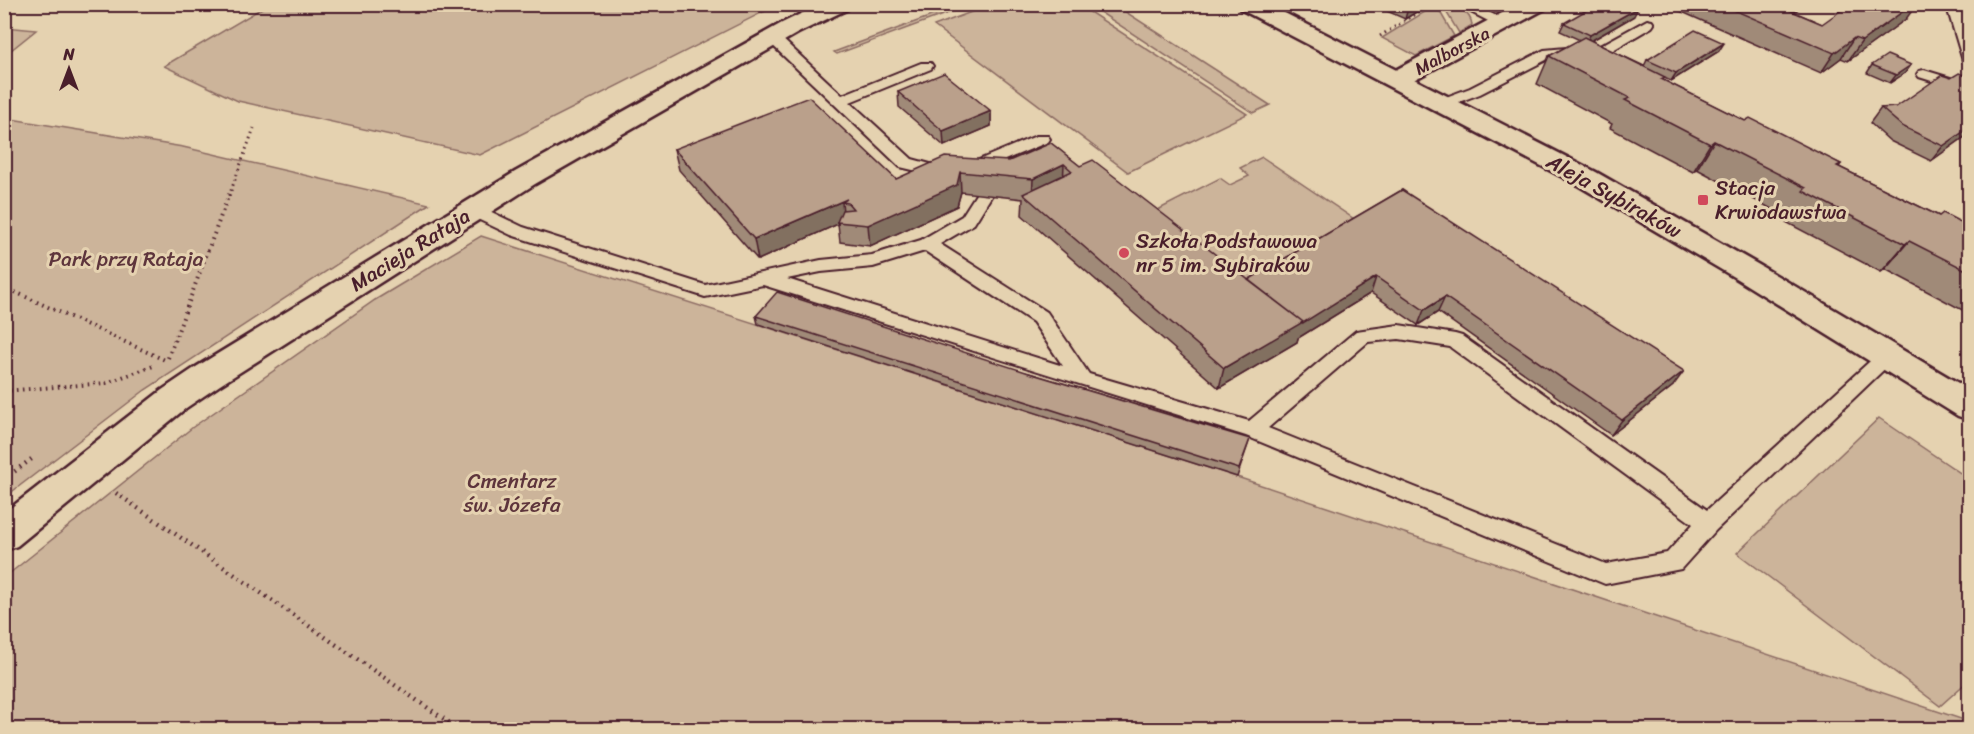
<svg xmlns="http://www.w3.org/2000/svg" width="1974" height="734" font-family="Sriracha,sans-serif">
	<rect width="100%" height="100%" fill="#e5d2b0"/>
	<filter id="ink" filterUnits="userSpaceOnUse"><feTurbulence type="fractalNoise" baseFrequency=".0167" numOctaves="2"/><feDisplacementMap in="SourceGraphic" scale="12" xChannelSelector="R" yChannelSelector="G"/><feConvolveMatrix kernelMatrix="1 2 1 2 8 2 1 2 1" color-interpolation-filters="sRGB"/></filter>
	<g filter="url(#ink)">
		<!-- green -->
		<path fill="#ccb49a" stroke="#8b6a62" stroke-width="1.5" d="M269,4H777V5L480,155L238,101L164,66Z
			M961,5H970L837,54L834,52Z
			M990,5H1079L1247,114L1128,172L934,26Z
			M1089,5H1115L1270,105L1253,113Z
			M1436,5L1454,36L1416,56L1382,38Z
			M1442,5C1455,4 1471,12 1472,25L1459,33Z
			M5,27L36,30L5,55Z
			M5,118L183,147L429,204L145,390L5,497Z
			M1262,157L1363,225L1240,298L1140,219L1220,178L1230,185L1249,176L1240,168Z
			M481,236L1237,477L1970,722L1969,730H5V577L193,427L375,300Z
			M1879,418L1969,479V680L1940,706L1737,553Z"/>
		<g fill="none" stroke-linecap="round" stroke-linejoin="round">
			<!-- lane casing -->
			<g stroke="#4a1f2b" stroke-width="4">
				<path id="lane" d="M1455,4H1473L1510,23L1503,27L1498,26Z
					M1787,4H1803L1782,20H1772L1770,17Z
					M1946,4H1960L1970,36V65L1963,61Z
					M1647,20L1652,21L1654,24L1652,27L1596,60L1594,64C1581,67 1567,56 1552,57L1480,94L1443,108L1435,103L1438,100L1470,88L1544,50L1566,48L1585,54Z
					M773,34L778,35L842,95L921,63H931L933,66L931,69L850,102L912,159L934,165L969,164L1036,136H1048L1050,139L1048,142L971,174L934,175L900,167L768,41L766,38L768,35Z
					M1924,70L1970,84V93L1919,77L1917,74L1919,71Z
					M984,190L990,191L992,195L974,224L940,244L1047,312L1089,374L1249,421L1356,331L1399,325L1455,334L1462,336L1707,510L1880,352L1887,350L1894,352L1897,357L1716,530L1681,569L1605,584L1246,436L763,285L705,297L699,295L511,235L467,214L465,210L467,206H479L523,227L705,285L821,260L872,255L921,240L962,216L978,191ZM925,251L1033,322L1063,366L787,279L821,272L873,267ZM1399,339L1450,347L1693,524L1667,553L1606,564L1268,428L1368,342Z
					M1970,378V394L1951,403L1944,400L1941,395L1944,390Z"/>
			</g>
			<!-- street casing -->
			<g stroke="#4a1f2b" stroke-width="5">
				<path id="street" d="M821,4H851L848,9L798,33L535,184L220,385L186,408L17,546L4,551V513L162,390L196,367L515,172L782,23Z
					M1519,4H1548L1545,9L1406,84L1397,87L1388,84L1384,79L1388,74Z"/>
			</g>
			<!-- primary casing -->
			<g stroke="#4a1f2b" stroke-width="5">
				<path id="primary" d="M1237,4H1267L1596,172L1759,265L1970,390V420L1958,416L1737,279L1576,184L1240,9Z"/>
			</g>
			<!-- path-far2 -->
			<path stroke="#4a1f2b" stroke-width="3" stroke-dasharray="1.5 4" stroke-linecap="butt" d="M1380,36L1432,4
				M229,196L254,128"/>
			<!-- path-far1 -->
			<path stroke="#4a1f2b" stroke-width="4" stroke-dasharray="1.5 4.5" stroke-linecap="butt" d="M4,287L167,361
				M168,358L229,194
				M4,391L106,383L153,366"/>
			<!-- path -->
			<path stroke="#4a1f2b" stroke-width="4.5" stroke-dasharray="1.5 5" stroke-linecap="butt" d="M4,479L33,458
				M116,493L460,730"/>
			<!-- lane -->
			<use href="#lane" fill="#e5d2b0" fill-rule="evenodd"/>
			<!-- street -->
			<use href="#street" fill="#e5d2b0" fill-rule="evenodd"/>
			<!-- primary -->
			<use href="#primary" fill="#e5d2b0" fill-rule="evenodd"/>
		</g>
		<!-- wall -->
		<path fill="#a08a78" stroke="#4a1f2b" stroke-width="1.5" d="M1371,4H1429L1405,19Z
			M1664,4H1776L1822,24L1906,19L1848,61L1841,58L1821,73Z
			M1634,16L1591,41L1644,66L1647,60L1719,51L1671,81L1664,78L1663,80L1745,121L1841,164L1839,167L1939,216L1970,227V314L1885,269L1881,272L1782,220L1785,216L1697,169L1693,172L1610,128L1612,124L1537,84L1549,56L1580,40L1560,31L1564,23Z
			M1872,65H1911L1905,73L1890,83L1867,73Z
			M1951,78H1970V133L1931,161L1890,141L1870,123L1881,108L1896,107Z
			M898,92L991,111V126L944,146L899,107Z
			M1051,143L1080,166L1248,280L1402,190L1673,386L1611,435L1438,312L1418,325L1371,293L1298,338L1297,342L1219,388L1022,215L1023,199L961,192L957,206L870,246L840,242L838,224L758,260L679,170L674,149L896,179L1009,161Z
			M756,316L1029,373L1250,439L1237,477L758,324Z"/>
		<!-- shaded-wall -->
		<path fill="#827061" stroke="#4a1f2b" stroke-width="1.5" d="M1409,4H1429L1405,19Z
			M1913,4H1917L1906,19L1848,61L1862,41Z
			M1638,8L1634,16L1587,43L1590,35Z
			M1854,38L1841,58L1821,73L1834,53Z
			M1724,43L1719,51L1671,81L1676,73Z
			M1911,65L1905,73L1890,83L1896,75Z
			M991,111V126L944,146L943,131Z
			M1970,127V133L1931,161L1943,146Z
			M1714,141L1697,169L1693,172L1710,144Z
			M1064,164L1063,185L1032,200L1033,179Z
			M960,172L961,192L957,206L870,246L868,225Z
			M847,199L842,202L844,222H837L838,224L758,260L754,239Z
			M1909,241L1885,269L1881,272L1905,244Z
			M1376,277L1371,293L1298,338L1297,342L1219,388L1224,368Z
			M1445,297L1438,312L1418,325L1424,310Z
			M1684,371L1673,386L1611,435L1622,420Z"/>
		<!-- building -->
		<path fill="#baa08b" stroke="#4a1f2b" stroke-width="1.5" d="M1597,4H1630L1638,8L1590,35L1564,23Z
			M1720,4H1775L1822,24L1850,4H1913L1862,41L1854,38L1834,53Z
			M1695,30L1724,43L1676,73L1647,60Z
			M1584,37L1665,77L1661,79L1745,121L1750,118L1841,164L1837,166L1939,216L1943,213L1970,227V272L1909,241L1905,244L1803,191L1806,188L1714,141L1710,144L1625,100L1630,98L1549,56Z
			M1887,55L1911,65L1896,75L1872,65Z
			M944,73L991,111L943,131L898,92Z
			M1959,73L1970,78V127L1943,146L1902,126L1881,108L1896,107L1942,75L1951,78Z
			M809,97L896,179L945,157L1009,161L1051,143L1080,166L1093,160L1303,322L1224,368L1023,194L1072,171L1064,164L1033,179L960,172L957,185L868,225L837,222L842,210L853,209L848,203L842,202L847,199L754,239L674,149Z
			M1402,190L1684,371L1622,420L1445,297L1424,310L1376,277L1303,323V322L1248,280Z
			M777,292L1029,373L1250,439L1239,469L756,316Z"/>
	</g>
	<!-- markers -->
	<g fill="#d1495b" stroke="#e5d2b0" stroke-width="2">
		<rect x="1697" y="194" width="12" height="12" rx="3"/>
		<circle cx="1124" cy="253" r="6"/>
	</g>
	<g text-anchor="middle" stroke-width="6" stroke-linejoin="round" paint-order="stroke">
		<!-- far-street labels -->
		<g font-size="18" fill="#4a1f2b" stroke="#e5d2b0">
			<text transform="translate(1452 51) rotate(-28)" y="6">Malborska</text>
		</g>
		<!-- poi labels -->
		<g font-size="21" fill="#4a1f2b" stroke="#e5d2b0" text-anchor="start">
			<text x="1715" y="195">Stacja<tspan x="1715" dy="24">Krwiodawstwa</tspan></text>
			<text x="1136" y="248">Szkoła Podstawowa<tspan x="1136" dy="24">nr 5 im. Sybiraków</tspan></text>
		</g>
		<!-- street labels -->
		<g font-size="21" fill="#4a1f2b" stroke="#e5d2b0">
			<text transform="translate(1614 196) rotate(29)" y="7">Aleja Sybiraków</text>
			<text transform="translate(410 250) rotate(-32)" y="7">Macieja Rataja</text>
		</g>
		<!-- park labels -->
		<g font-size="21" fill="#5e353c" stroke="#e5d2b0">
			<text x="126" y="266">Park przy Rataja</text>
			<text x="512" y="488">Cmentarz<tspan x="512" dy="24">św. Józefa</tspan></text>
		</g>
	</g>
	<!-- margin -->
	<rect width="1974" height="734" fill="none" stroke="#e5d2b0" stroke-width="24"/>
	<rect x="12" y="12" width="1950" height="710" fill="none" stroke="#4a1f2b" stroke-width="2" filter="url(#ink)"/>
	<!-- north arrow -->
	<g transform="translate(69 69)" stroke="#e5d2b0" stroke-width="4.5" paint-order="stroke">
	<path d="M0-4.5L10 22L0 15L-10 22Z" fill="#4a1f2b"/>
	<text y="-9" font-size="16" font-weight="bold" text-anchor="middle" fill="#4a1f2b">N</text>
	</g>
</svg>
